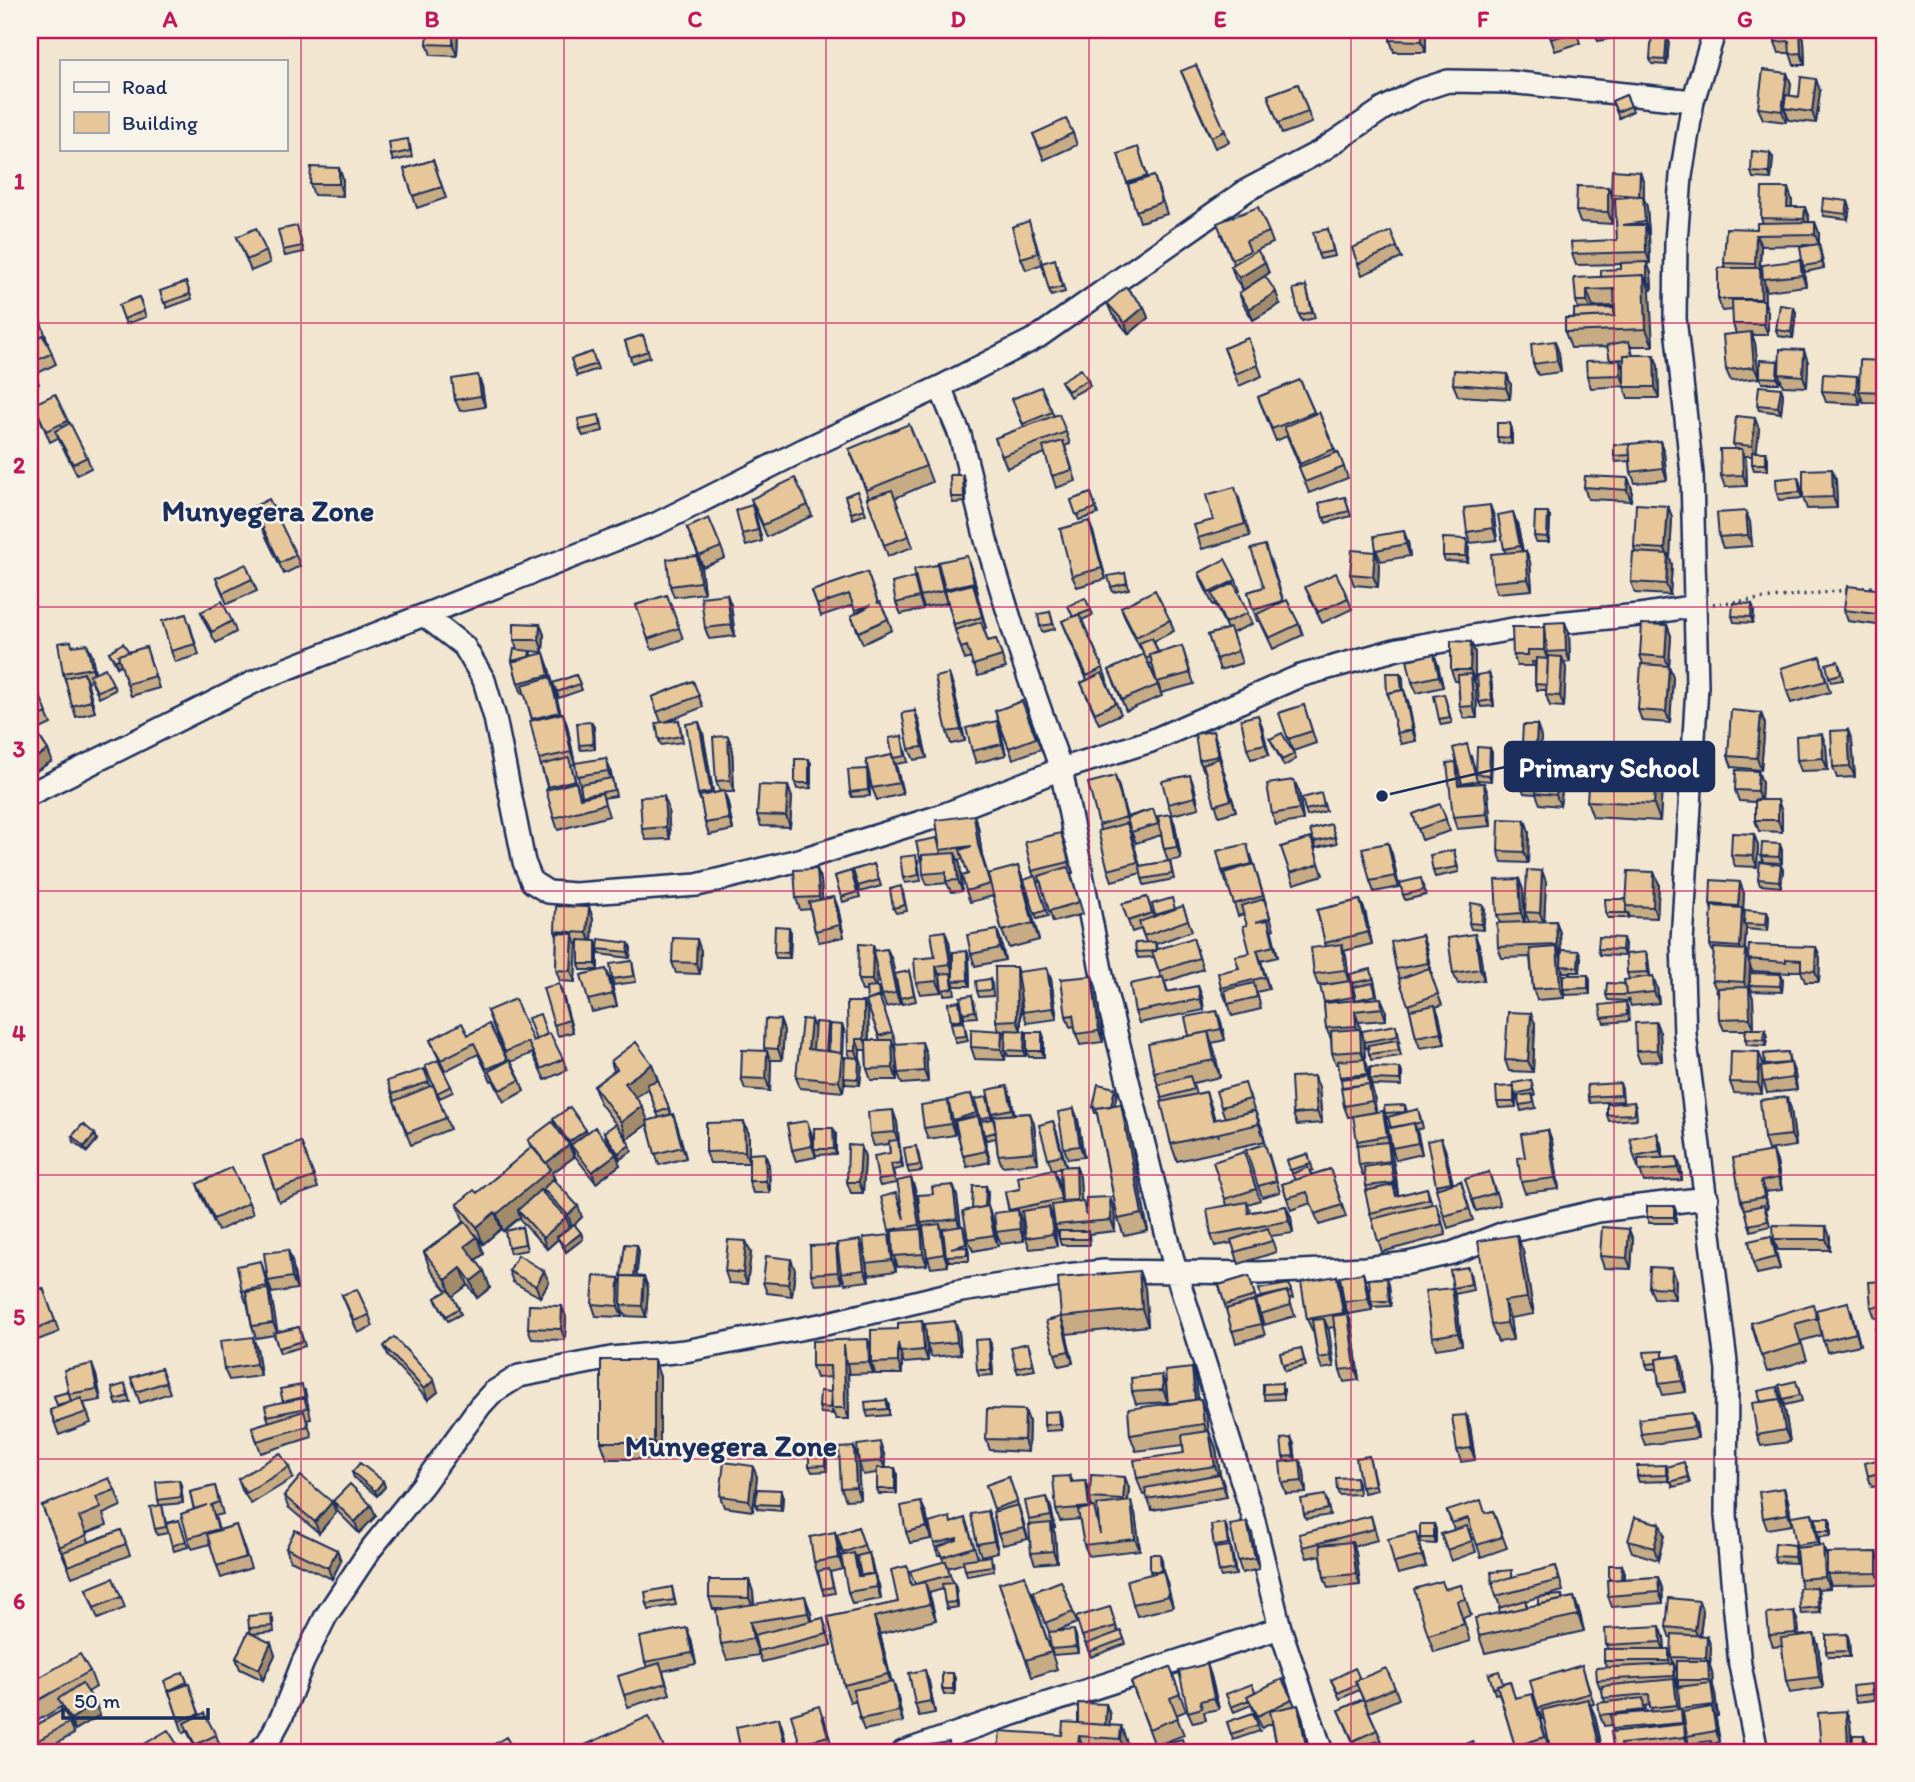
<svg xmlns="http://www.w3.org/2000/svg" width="1915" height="1782" font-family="Itim,sans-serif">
	<rect width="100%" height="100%" fill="#f2e6d0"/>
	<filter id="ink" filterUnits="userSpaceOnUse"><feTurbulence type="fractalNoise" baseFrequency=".0143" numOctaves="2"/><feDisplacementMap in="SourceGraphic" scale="14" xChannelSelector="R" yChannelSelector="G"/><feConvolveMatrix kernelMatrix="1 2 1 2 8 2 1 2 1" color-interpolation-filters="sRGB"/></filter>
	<g filter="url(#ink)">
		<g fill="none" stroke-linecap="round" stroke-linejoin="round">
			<!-- minor casing -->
			<g stroke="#1b2f5e" stroke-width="26">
				<path id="minor" d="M1715,30L1693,101L1681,176L1676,242L1675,318L1692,474L1697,686L1682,942L1685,1034L1727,1370L1726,1515L1740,1665L1757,1752
					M940,387L960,435L986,540L1022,658L1061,769L1104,985L1176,1272L1252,1513L1280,1628L1322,1752
					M425,616L464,646L484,680L495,718L524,862L532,882L548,892L575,894L697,885L799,860L940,816L1061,769L1151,741L1300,676L1398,649L1536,625L1639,615L1695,606
					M30,794L256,681L658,523L803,450L940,387L1038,337L1247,190L1321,151L1383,109L1417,91L1448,81L1509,82L1693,101
					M258,1752L268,1742L282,1716L303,1662L326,1616L370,1550L422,1486L480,1406L492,1393L519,1376L611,1358L685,1351L825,1324L961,1291L1066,1275L1104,1271L1259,1273L1365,1268L1408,1263L1452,1253L1504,1233L1598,1211L1707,1198
					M903,1752L995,1720L1280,1628"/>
			</g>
			<!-- path -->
			<path stroke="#1b2f5e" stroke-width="3.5" stroke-dasharray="2 5" stroke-linecap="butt" d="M1863,588L1885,586
				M1713,604L1848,590"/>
			<!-- minor -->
			<use href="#minor" stroke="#f7f3e8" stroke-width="21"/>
		</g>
		<!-- wall -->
		<path fill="#c7ab84" stroke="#1b2f5e" stroke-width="2" fill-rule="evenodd" d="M458,30L457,56L431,55L427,44Z
			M1390,30H1426V52H1394L1390,40Z
			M1548,30H1576L1580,43L1555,51Z
			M1594,30H1625L1627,35L1598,41Z
			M1800,30L1804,40L1805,65H1794L1790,53H1779L1775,42Z
			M1669,39L1667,65L1652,64L1650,59Z
			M1181,71L1225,131L1229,142L1215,148Z
			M1787,73L1791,84L1789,96L1799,97L1820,91L1816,123L1789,120L1787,115L1786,122L1763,119L1758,108Z
			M1298,84L1312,123L1282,134L1268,95Z
			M1626,95L1633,111L1619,118L1612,101Z
			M1073,133L1077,145L1044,160L1033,134Z
			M410,145L412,157L393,161L391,155Z
			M1138,148L1148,178L1154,176L1167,214L1140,222L1118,154Z
			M1773,158L1771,179L1753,178L1751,172Z
			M433,160L446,198L417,208L404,169Z
			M339,168L343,179V196L314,195L310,184Z
			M1640,172L1644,183V199L1647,207L1649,234L1650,263H1647L1651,273L1652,290H1649L1653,346H1631L1633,355H1654L1658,366L1659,398H1628L1624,386L1591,388L1587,376L1610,360L1608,347L1571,348L1565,332L1578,309L1576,301L1601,277L1621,269V264L1576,265L1572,254L1617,240L1616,206L1613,199L1612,224L1580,222L1576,211L1608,187L1611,194ZM1614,306V308L1593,309V307Z
			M1792,200V207L1809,218V222H1815L1819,233V244L1824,268L1805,272L1803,266L1809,245L1761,246L1760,268L1763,276L1800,260L1804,272L1806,286L1767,291L1764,282L1765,303L1768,312V335H1752L1755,343L1759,378L1731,381L1726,370L1736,334L1733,324V310L1722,311L1718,299L1726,268L1724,263L1763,223L1761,218Z
			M1850,207L1848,219L1824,216L1822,211Z
			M297,226L304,252L285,256L283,250Z
			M1328,229L1335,256L1320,259L1318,254Z
			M1269,232L1273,243L1257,250L1269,273L1243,290L1235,278L1231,266L1234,264L1221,235Z
			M1033,233L1042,263L1057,265L1065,292L1051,296L1042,264L1026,270L1021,258Z
			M237,237L266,251L270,263L251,271Z
			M1397,247L1402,258L1362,275L1352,248Z
			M186,282L192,299L167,308L160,291Z
			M1306,286L1315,318L1302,321L1299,315Z
			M1239,293L1280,304L1253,320L1243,304Z
			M139,297L146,317L126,324L119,305Z
			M1107,303L1144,307L1148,318L1129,334L1112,314Z
			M1796,313L1793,338L1778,336L1776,330Z
			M39,317L48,343H47L56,364L36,374L30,361V339L31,341L32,340Z
			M643,335L650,357L632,363L625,341Z
			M1248,338L1262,376L1239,386L1224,348Z
			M592,352L598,369L577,376L571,359Z
			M1559,353L1561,372L1538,375L1533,364Z
			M1778,361L1779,365L1808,362L1807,387L1783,386L1780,377L1779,383H1762L1760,377Z
			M1885,361V403L1863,402L1861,396L1860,404L1826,402L1822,391L1859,383Z
			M30,363L35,372L39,384L30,389Z
			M1507,374L1511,385L1510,399L1458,396L1453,384Z
			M1088,380L1090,386L1070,397L1061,381Z
			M1300,380L1315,414L1319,412L1336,453L1338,452L1348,478L1309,493L1299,467H1300L1287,436L1276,441L1258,397Z
			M482,386L485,407L460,411L455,400Z
			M1041,387L1054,416L1066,432L1070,444L1065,446L1076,481L1056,488L1045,453L1007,468L995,438L1024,427L1012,399Z
			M1781,388L1783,394L1781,413L1759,410L1757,405Z
			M34,404L68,421L87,457L91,468L77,475L58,438L50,442Z
			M601,420L603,431L583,436L580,430Z
			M1512,429V444L1499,443L1497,437Z
			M1759,429L1756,452L1768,458V470H1754L1752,464V456H1745L1746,460L1747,486L1725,487L1721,476L1735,449L1733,444Z
			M1660,441L1664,453L1667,480L1635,483L1631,472L1630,461L1616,462L1614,456Z
			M849,449L926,466L932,482L895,498L913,547L888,556L867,498H869Z
			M963,475L965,481L966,502L953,503L951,497Z
			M1628,478L1632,489L1631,501L1588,499L1584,487Z
			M1836,480L1837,508L1807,509L1803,498Z
			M1800,483L1802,498L1779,500L1777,494Z
			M857,491L866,514L853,519L845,496Z
			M1091,493L1098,514L1079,520L1071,500Z
			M1345,497L1351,516L1326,523L1319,503Z
			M1239,498L1250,536L1202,549L1198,538Z
			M751,499L808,505L812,516L767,537Z
			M752,505L756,517L762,541L746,546L742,534Z
			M1668,506L1672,517L1670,558L1672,565L1670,595L1635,593L1631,582L1635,552L1634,547Z
			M253,507L296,555L300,566L284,574L257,518Z
			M1494,516L1497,540L1471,543L1467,532Z
			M1550,518L1549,542H1536L1534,536Z
			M1750,522L1752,546L1723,548L1719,537Z
			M1517,523L1523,551H1526L1530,562L1532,590L1497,593L1493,582L1505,552L1504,549Z
			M687,528L721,547L725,558L703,567Z
			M1093,532L1106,579L1077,587L1072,576Z
			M1408,542L1410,556L1381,561L1376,550Z
			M1469,544L1468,562L1445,561L1443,556Z
			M1375,552L1379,563L1378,587L1354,585L1350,574Z
			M697,556L701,567L704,593L674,597L670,586Z
			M1269,556L1284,602L1299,624L1303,635L1273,649L1260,621H1257L1248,592L1264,587Z
			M938,562L971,567L978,593L977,594L986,628L984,629L988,641L996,639L1006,668L978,676L971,658L965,660L955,630Z
			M937,565L941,576L947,603L924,607L920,596Z
			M867,572L878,603L888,619L892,630L863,644L851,616L856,613L853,605L821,616L812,591Z
			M1125,573L1129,589L1113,592L1111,587Z
			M1199,573L1236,580L1240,591L1238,592L1252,624L1232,633L1242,663L1220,670L1208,635L1227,629L1215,604L1213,605L1203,584Z
			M914,577L923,609L901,614L896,603Z
			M216,578L252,579L257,591L227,604Z
			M1305,587L1348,598L1352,609L1322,623Z
			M1885,590V626L1848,621L1844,610Z
			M667,595L683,639L652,650L636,605Z
			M1752,604L1754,610L1753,623L1734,622L1732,616Z
			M731,605L735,636L709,639L705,628Z
			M1121,607L1170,620L1174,631L1154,641L1158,652L1182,646L1194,684L1161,693L1152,663L1149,664L1162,696L1126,711L1109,670L1144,655L1141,648H1140L1125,618Z
			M1091,610L1093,615L1082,620L1103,668L1107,680H1106L1121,714L1099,724L1081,683L1087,680L1062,621Z
			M201,612L232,621L236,632L216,643L205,623Z
			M1050,612L1055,629L1042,632L1040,626Z
			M540,624L544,635L543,652L530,651L532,656L548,665L561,714L567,725L575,764L610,769L616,796L603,798L609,816L558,830L554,818L548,790L539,759L532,720L525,694H522L518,683L512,660L517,650L514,640ZM575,764L583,798H581L571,765Z
			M190,625L199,655L175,662L171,651Z
			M1667,625L1671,636L1669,666L1673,677L1670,723L1642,721L1638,710L1643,664L1640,655Z
			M1544,627L1545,631L1569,633L1570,662L1564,663L1566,668L1564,707L1550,706L1546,695V690H1537L1535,684V662H1532L1533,666H1517L1513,655Z
			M1471,642L1475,653L1474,681L1476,685L1477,718H1464L1460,707L1458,681H1455L1451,670Z
			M73,646L92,655L95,673L113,684L115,690L99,698L91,680L87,681L95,712L76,717L63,673Z
			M146,647L159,688L131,696L121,664L117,667L109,652H129Z
			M1434,654L1438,665L1443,687L1417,693L1412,682Z
			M1820,657L1830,692L1791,703L1787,691Z
			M1840,667L1843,680L1831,682L1829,677Z
			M1400,673L1403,678V690L1408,701L1416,741L1401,744L1397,733L1390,699L1387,693Z
			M1489,673L1491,679L1494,706L1481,707L1479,702Z
			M576,675L582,690L559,698L553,683Z
			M30,676L51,724L36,731L48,750L52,761L36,771L30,760V729L33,727L30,720Z
			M693,681L703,707L665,722L679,720L683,742L661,745L659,740L661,722L652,697Z
			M953,685L965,741L951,744L947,732Z
			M1444,694L1452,723L1441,725L1439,719Z
			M1022,701L1041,749L1013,759L995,711Z
			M1304,705L1316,743L1293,751L1296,759L1284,766L1270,739L1293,751L1279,713Z
			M915,711L919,722L927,758L914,760L909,749Z
			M1761,713L1765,724L1761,770L1732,767L1728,756Z
			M997,721L1001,732L1006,755L976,763L972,751Z
			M591,722L594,727L595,749L581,750L579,745Z
			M699,722L703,733L713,793L720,792L716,781L732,747L734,792H724L728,803L733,830L709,835L705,823L702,805L698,794Z
			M1537,725L1541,737L1540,763L1564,777L1560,806L1540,804L1536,794L1524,793L1520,782Z
			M1262,726L1269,755L1251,759L1247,748Z
			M1848,730L1852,741L1855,777L1837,778L1833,767Z
			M902,736L908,762L896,764L903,794L877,800L872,788Z
			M1217,742L1222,766L1236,811L1219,816L1205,771H1204L1199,760Z
			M1826,746L1828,770L1801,771L1797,760Z
			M1490,748L1492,753L1491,781L1478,780L1479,783H1484L1488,794L1491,826L1457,829L1453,817L1456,762L1471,756L1476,773Z
			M811,764V788L797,789L795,783Z
			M1634,768L1656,769L1662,786L1660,821L1593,817L1587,801L1596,773Z
			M867,769L869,775L870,796L852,797L850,792Z
			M1758,771L1762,783L1761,800L1782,812V832L1759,831L1755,820V802L1739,801L1735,790Z
			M1115,776L1127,817L1153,809L1160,829L1171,814L1175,825L1181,859L1168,861L1164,849L1161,835L1136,843L1130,829H1129L1140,866L1170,861L1174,879L1144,885L1141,873L1112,881L1108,870L1099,825Z
			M788,786L792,798L790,827L761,826L757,815Z
			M1194,786L1199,808L1172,815L1168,804Z
			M1299,791L1303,820L1276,825L1272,814Z
			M1321,793L1326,811L1307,816L1305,810Z
			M1440,804L1450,831L1422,840L1413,814Z
			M668,807L670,839L646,840L642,829Z
			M1525,820L1529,832L1528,863L1502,862L1498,851Z
			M1331,824L1337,843L1316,848L1310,830Z
			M978,826L982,856L989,878L1018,866L1024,883L1039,940L1009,948L1002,931L993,896L970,902L966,891L968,874L963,859L958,860L960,864L962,891L951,892L947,883L927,885L923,874L940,848Z
			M1061,833L1073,873H1071L1083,914L1053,922L1040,881L1037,882L1048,916L1037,919L1024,880L1034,877L1032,871Z
			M1754,834L1758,846L1757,867L1735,866L1731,855Z
			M1311,838L1323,875L1294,884L1281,847Z
			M1388,843L1392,854L1399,887L1374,892L1370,881Z
			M1454,850L1459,872L1435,877L1433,871Z
			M1782,850V863L1763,862L1761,856Z
			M1251,855L1274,929L1271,930L1278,957L1261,961L1269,989L1257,992L1261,1009L1232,1016L1227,999L1226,1000L1221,988L1250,953L1247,925L1244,914L1238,916L1227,882H1226L1222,871Z
			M918,861L921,881L905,883L903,878Z
			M874,864L881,886L860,892L853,870Z
			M817,869L821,880L822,899L834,897L838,908L844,937L819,942L815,931L810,909L800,910L796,898Z
			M1783,870L1781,887L1760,885L1758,879Z
			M851,871L860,897L843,902L835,876Z
			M1542,871L1546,882L1544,922L1556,921L1560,933L1561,956L1581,957L1580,972H1563L1562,968L1563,989L1590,980V994L1565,995L1563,989L1564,998L1537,1000L1533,989L1530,957L1502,958L1498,947L1500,923L1497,915L1519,879L1523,890L1525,922H1529L1525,912Z
			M1423,883L1426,895L1405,900L1403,895Z
			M1659,884L1657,918L1630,917L1628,912V918H1608L1606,913L1626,899Z
			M903,892L907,911L896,913L893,908Z
			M1744,893L1743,910L1745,915L1767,912L1769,917L1768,931L1746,929V928L1745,950L1748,956L1816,947L1820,958L1819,982H1805L1801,971H1790V973L1752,971L1750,965L1749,987L1753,998L1754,1029L1767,1035L1766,1046L1747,1045L1745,1039L1746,1030H1724L1719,1019L1718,992H1717L1712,980L1714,955L1710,945L1712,911L1710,904Z
			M1147,897L1154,917L1183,906L1192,931L1156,944L1157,950L1193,938L1203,969L1165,982L1168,992L1198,986L1202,997L1204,1010L1139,1023L1135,1012L1161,977L1154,957L1138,958L1136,952L1146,942L1141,929L1132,932L1122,904Z
			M1360,900L1365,911L1372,944L1344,951L1346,956L1349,981H1350L1355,1000H1356L1350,974L1373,975L1378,999L1386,1010V1020L1359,1022L1360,1029L1363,1040L1398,1031L1400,1042H1398L1401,1056L1371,1060L1368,1048H1366L1364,1042L1365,1059L1367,1064L1369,1078L1374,1095L1376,1112L1348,1117L1344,1106L1342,1082L1340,1077L1338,1064H1336L1332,1053L1331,1039L1326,1028L1324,1002L1340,983L1318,985L1314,974L1326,946L1317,910Z
			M589,907L593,919L592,941L598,947L631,948L630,958L600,954L598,949V970H581L579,964V943H576L575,982L560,981L556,970L557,937L555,931Z
			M1485,910L1483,930L1471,929L1469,923Z
			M997,930L1001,941L1005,960L975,966L971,954Z
			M791,933L790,958H776L774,952Z
			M1422,935L1426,947L1431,975L1442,1005L1436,1007L1439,1016L1445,1044L1420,1048L1416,1037L1410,1010L1396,969Z
			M949,942L953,969L967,951L969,957L970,986H955L953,981L955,994L944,995L940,977L941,992L920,994L916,983L935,957Z
			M1625,944L1624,956L1600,955L1598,949Z
			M1479,946L1484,980L1458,984L1453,973Z
			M887,949L892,960L900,1004L886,1007L882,995L877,967L876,987H878L880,992L881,1001L896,1043L894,1044L895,1049L926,1053L928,1082L902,1084L898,1073L896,1060L897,1080H871L867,1069L866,1050H860V1059L862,1064L860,1085L846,1084L844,1079L843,1092L800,1088L796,1077L815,1029L828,1023L830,1028L842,1025L844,1030L843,1056L845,1061L850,1058L848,1050L868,1013L869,1040H880L866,1001H867V991H862L858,980L875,951Z
			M701,951L700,974L676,973L672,962Z
			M1648,958L1650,976L1657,987L1659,1003L1631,1006L1628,999V1001L1608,1000L1606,995L1625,984L1629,979L1627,973Z
			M632,961L636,982L614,985L612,979Z
			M909,971L916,1001L902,1004L900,998Z
			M1018,972L1051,979L1057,1019L1027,1023L1023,1012L1021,997V1031H1025L1027,1037L1026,1056H1008L1006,1050L1005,1060L975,1059L971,1047L999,1031L996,1021ZM1002,1032H1006V1042Z
			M1092,976L1096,987L1103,1042L1080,1045L1076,1034L1075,1026L1070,1027L1066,1016Z
			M990,979L992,984L993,996L979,997L977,991Z
			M1783,979L1782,992L1752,991L1750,985Z
			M611,980L617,1006L592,1012L588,1000Z
			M559,984L573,1032L558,1036L554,1025Z
			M974,1001L977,1017L965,1018L963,1013Z
			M1626,1002L1628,1008L1629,1021L1604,1023L1602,1018Z
			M948,1003L961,1007L968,1041L956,1043L954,1037Z
			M487,1011L533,1041L547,1034L563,1059L567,1070L545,1080L532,1053L511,1062L520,1080L524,1091L504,1102L493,1080L491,1081L478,1054L445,1071L435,1051L430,1040L468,1035L489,1024L507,1061H508Z
			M1217,1011L1221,1022L1225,1040L1212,1043L1220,1077L1193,1083L1196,1094L1206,1092L1215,1120L1225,1118L1221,1107L1249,1094L1254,1110L1238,1115L1255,1111L1265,1141L1177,1161L1171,1144L1163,1102L1154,1072L1189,1036Z
			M780,1020L784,1031L782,1060H770L771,1062L770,1091L745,1089L741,1078L765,1051L764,1048Z
			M1535,1024L1533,1072L1509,1071L1505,1060Z
			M1042,1032L1044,1038V1057H1029L1027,1051Z
			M1660,1033L1662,1061L1640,1062L1636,1051Z
			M1788,1052L1790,1063L1795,1074L1797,1090L1767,1093L1762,1076V1094L1734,1093L1730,1082L1763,1063V1067L1766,1066L1764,1054Z
			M611,1061L652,1064L671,1114L665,1116L677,1125L686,1158L659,1165L647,1124L627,1139L600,1103L594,1086L614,1071ZM648,1088L659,1118L648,1121L636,1097Z
			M1400,1068L1402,1073V1086L1372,1085L1370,1079Z
			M424,1069L430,1086L433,1085L450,1129L411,1145L398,1112L392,1094Z
			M427,1072L451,1086L453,1092L440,1098Z
			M1314,1076L1319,1087L1322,1123L1297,1125L1293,1114Z
			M1531,1080L1535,1096H1533L1536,1108L1521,1111L1518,1099L1516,1094V1107L1499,1108L1497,1102L1514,1086Z
			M1620,1083L1622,1089L1623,1101L1590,1103L1588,1097Z
			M1115,1088L1117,1094L1114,1105L1127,1121L1148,1231L1124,1236L1118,1219L1097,1113H1095L1093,1107Z
			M971,1094L982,1128L990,1162L967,1167L952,1116L955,1135L928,1139L924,1128L951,1110Z
			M987,1097L992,1119L995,1123L992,1113L1011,1097L1014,1114L1030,1113L1034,1124L1038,1163L1002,1166L998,1155L996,1138L986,1140L980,1119Z
			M1634,1102L1636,1108L1637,1119L1609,1121L1607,1115Z
			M1405,1105L1407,1112L1420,1115L1423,1128L1416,1130L1422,1154L1396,1160L1392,1148H1390L1396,1175L1398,1194H1396L1397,1196L1427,1188L1432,1204L1440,1214L1446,1235L1382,1252L1370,1213L1365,1176H1363L1359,1165L1358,1145L1357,1141L1387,1123L1388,1128H1391L1389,1119H1387L1385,1113Z
			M1074,1109L1078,1120L1084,1157L1068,1159L1064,1148Z
			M1791,1109L1796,1146L1768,1150L1764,1138Z
			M553,1119L586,1130L587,1132L620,1165L596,1183L575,1156L574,1153H573L572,1151L574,1157L552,1173L556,1181L582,1217L574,1224L581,1233L583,1239L566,1252L558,1239L547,1249L522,1222L520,1217L503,1231L501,1229L483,1244L478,1238L484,1254L476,1260L484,1271L490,1288L477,1298L468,1285L452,1296L461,1314L448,1321L437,1303L435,1298L447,1291L430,1269L424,1252L464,1222L457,1204L477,1193L531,1148L528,1140L556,1128Z
			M897,1122L899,1142L903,1168L893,1170L896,1183L880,1186L878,1180L890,1153L889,1144L874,1146L870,1134Z
			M1548,1130L1552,1141L1559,1189L1525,1193L1521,1182L1525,1157Z
			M604,1132L632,1151L620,1159L606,1138Z
			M811,1132L814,1145L836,1134V1154L816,1155L815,1153L816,1157L796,1161L792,1150Z
			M1057,1133L1066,1166L1063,1167L1076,1166L1080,1177L1081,1201L1086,1209L1114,1208L1115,1231L1089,1234L1090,1245H1061L1055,1225L1053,1213H1052L1057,1246L1030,1249L1026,1238L1024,1219L1021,1220L1024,1241L1001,1244L996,1232L1009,1212L1005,1192L1020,1189L1052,1169L1048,1158ZM1060,1168L1061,1196L1058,1180L1054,1169Z
			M1657,1133L1661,1144L1663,1157L1681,1168L1682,1180L1644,1182L1639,1167H1638L1634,1156Z
			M95,1134L97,1140L87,1152L74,1142L72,1136Z
			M749,1134V1163H710L706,1152Z
			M301,1142L318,1188L279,1202L263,1156Z
			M861,1146L865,1157L863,1193H851L847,1182Z
			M1445,1149L1453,1184L1461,1181L1473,1220L1448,1228L1444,1216L1436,1185Z
			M1773,1151L1777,1162L1782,1190L1765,1192L1768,1208H1766L1770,1226L1751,1231L1746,1212L1741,1201Z
			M918,1152L922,1171L909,1173L907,1167Z
			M1244,1152L1260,1200L1248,1204L1251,1212L1286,1206L1291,1217L1293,1233L1271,1236L1276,1252L1239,1264L1232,1243L1215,1246L1211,1235L1227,1205L1225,1199Z
			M1308,1154L1313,1170L1310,1171L1311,1175L1330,1169L1346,1217L1319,1225L1311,1203L1291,1210L1282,1184L1295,1180L1287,1160Z
			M1269,1155L1280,1192L1262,1197L1258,1186Z
			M769,1165L770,1193H753L749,1181Z
			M1489,1172L1500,1205L1476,1211L1472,1200Z
			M911,1178L915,1189L923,1232L924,1237L921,1223L933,1194L953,1185L957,1196L961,1226H963L965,1232L969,1253V1261H949L947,1256L948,1266L931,1268L927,1254V1265L898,1267L895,1259L896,1271L870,1275L866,1263L869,1281L845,1284L841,1272L842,1283L815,1285L811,1274L839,1252L860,1240L864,1251L893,1245L892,1239L889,1230L902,1212Z
			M197,1184L249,1203L253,1214L218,1231L201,1195Z
			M986,1186L988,1192L987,1206L992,1217L998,1246L973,1251L968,1239L972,1209Z
			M1674,1206L1676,1211V1223H1649L1647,1217Z
			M1826,1226L1830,1237V1250H1778L1774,1239Z
			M522,1227L527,1250L510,1253L508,1247Z
			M1771,1236L1775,1247L1780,1269L1757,1274L1753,1263Z
			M1633,1240L1631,1269L1604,1268L1600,1256Z
			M288,1250L292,1261L297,1289L272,1293L268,1281Z
			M639,1251L636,1276L644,1277L648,1288L646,1317L625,1316L622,1310V1317L596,1316L592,1304L619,1278L622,1284Z
			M1523,1251L1534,1314L1510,1318L1513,1340L1498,1342L1491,1325Z
			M751,1253L747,1284L729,1283L725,1271Z
			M795,1270L792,1296L767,1293L763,1282Z
			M509,1271L549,1282L540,1297L513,1282Z
			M1139,1271L1145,1288L1148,1326L1067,1334L1061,1317Z
			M265,1272L272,1300L277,1332L299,1327L305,1346L280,1353L274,1335L256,1338L252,1326L247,1302H246L242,1291Z
			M1470,1272L1473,1290L1455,1294L1453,1288Z
			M1363,1273L1367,1285L1372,1310L1348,1314L1344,1302Z
			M1249,1276L1256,1299L1289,1284L1293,1298H1289L1295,1316L1264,1325L1258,1307L1257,1308L1265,1335L1236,1343L1219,1285Z
			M1337,1276L1341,1288L1346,1314H1348L1352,1325L1359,1380L1344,1382L1340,1370L1334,1327L1328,1328L1334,1367L1322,1369L1318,1358L1313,1330H1312L1307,1319Z
			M1676,1279L1675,1299L1654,1298L1649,1287Z
			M1885,1281V1318H1875L1871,1307Z
			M1389,1284L1391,1306L1373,1307L1371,1301Z
			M43,1288L59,1332L30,1343V1293Z
			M1452,1288L1456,1299L1462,1345L1436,1349L1432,1337Z
			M342,1295L369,1315L373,1326L358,1333Z
			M1848,1302L1852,1313L1860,1345L1827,1352L1822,1335L1801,1341L1807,1360L1767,1372L1751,1323L1818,1317Z
			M566,1317L565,1340L532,1339L528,1328Z
			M922,1321L926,1331L955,1321L959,1332L961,1354L931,1357L927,1345L928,1361L904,1363L902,1358V1374H875L873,1366V1373L850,1374L848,1368L849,1419H836L832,1410V1414L821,1413L819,1407L831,1392V1377L816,1378L812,1366L871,1350L898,1329Z
			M1065,1329L1073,1363L1059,1366L1055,1354Z
			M991,1345L993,1375L979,1376L977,1370Z
			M384,1346L438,1392L428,1400L389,1357Z
			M257,1348L261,1376L229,1380L224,1369Z
			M1301,1348L1306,1366L1285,1371L1283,1365Z
			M1030,1349L1035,1370L1018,1373L1016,1368Z
			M1679,1356L1683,1367L1686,1392L1663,1395L1659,1384L1657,1369H1648L1646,1364L1665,1357Z
			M654,1360L660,1377V1459H607L601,1442Z
			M161,1368L170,1393L140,1403L131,1378Z
			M1192,1368L1196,1380L1198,1399L1207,1416L1209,1431L1216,1448L1220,1474L1224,1485L1227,1497L1152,1510L1146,1494L1143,1495L1137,1478L1184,1453L1183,1445L1136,1451L1130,1435L1168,1404Z
			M96,1375L101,1400L84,1403L91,1423L59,1435L50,1410L58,1407L54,1396L68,1392Z
			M1162,1375L1168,1402L1136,1404L1132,1392Z
			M125,1384L130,1402L117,1405L115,1400Z
			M1798,1386L1802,1401L1785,1405L1783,1399Z
			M1777,1387L1785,1410L1790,1442L1761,1446L1757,1435L1761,1402Z
			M1284,1389V1399L1265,1400L1263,1394Z
			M305,1390L311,1419L307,1420L312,1437L261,1453L252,1427L269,1422L267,1416L283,1402Z
			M887,1400L889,1406V1415L868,1417L866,1411Z
			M1059,1411L1061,1417L1062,1430L1046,1431L1044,1425Z
			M1692,1413L1696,1424L1698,1438L1645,1445L1641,1434Z
			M1466,1415L1470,1426L1475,1460L1461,1462L1457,1450Z
			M1029,1421L1028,1452L990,1450L986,1439Z
			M1291,1438L1294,1444L1295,1460L1304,1471L1306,1493L1286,1494L1282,1483L1285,1461L1283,1457Z
			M854,1447L858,1459L860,1499L846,1500L841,1488Z
			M825,1454L827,1460V1471L812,1472L809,1466Z
			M884,1454L886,1468H895L897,1474V1494H879L877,1489V1473L863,1475L859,1463Z
			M1369,1456L1377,1490L1364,1493L1361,1487Z
			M1885,1458V1484L1872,1487L1868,1476Z
			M289,1467L293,1478L251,1504L242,1490L238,1479Z
			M1686,1468L1690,1483L1673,1487L1668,1471V1481L1639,1482L1637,1476L1667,1470Z
			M352,1472L383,1481L385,1487L377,1496L354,1478Z
			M1070,1476L1073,1482L1086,1481L1090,1492L1129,1488L1128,1502L1135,1513L1140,1550L1089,1556L1084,1545L1080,1519L1060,1521L1056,1510Z
			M757,1477L753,1511L724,1507L720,1496Z
			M1009,1477L1022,1517L1028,1539L1003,1545L998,1534L995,1511L986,1485Z
			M1356,1477L1358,1483L1359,1494L1339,1495L1337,1490Z
			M181,1485L183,1503L162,1505L166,1523L179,1520L188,1547L174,1551L168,1530V1533L157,1535L155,1529L160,1506L158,1500Z
			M215,1486L223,1514L215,1516L219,1530L236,1525L251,1568L221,1578L210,1544L192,1549L188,1538L194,1510L190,1492Z
			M1784,1488L1788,1500L1792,1525L1767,1529L1763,1518Z
			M115,1490L121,1506L103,1514L107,1525L86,1533L89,1542L121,1530L130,1555L72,1577L42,1506Z
			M284,1496L336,1513L319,1533L288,1507Z
			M783,1496L782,1511L758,1509L756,1504Z
			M1047,1497L1051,1508L1055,1528H1053L1055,1534L1057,1562L1035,1564L1031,1553L1030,1525L1029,1520Z
			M1327,1500L1330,1515L1306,1519L1304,1514Z
			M333,1501L376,1516L359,1533L338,1512Z
			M988,1511L992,1523L998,1552L981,1556L977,1544Z
			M1447,1511L1486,1513L1493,1511L1507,1548L1481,1557L1472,1529L1469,1530L1476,1552L1451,1561L1441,1534L1454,1530Z
			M926,1513L931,1539L910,1543L906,1532Z
			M1371,1516L1378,1540L1354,1546L1356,1553L1360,1585L1328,1588L1324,1577L1321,1555L1307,1558L1303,1547Z
			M965,1518L978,1558L993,1562L994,1571L967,1576L964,1563L948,1568L953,1583L956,1588L958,1607L947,1609L945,1603L943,1589L929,1593L936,1620L880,1634L891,1682H893L897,1693L903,1722L864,1730L860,1719L856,1700L850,1702L844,1685L828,1617L898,1602L913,1585L944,1562L941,1555H938L934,1544L952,1523Z
			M1247,1522L1252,1533L1259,1569L1242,1573L1238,1561Z
			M1225,1523L1227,1528L1230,1546L1232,1551L1236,1575L1221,1577L1219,1572L1216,1552L1214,1546Z
			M1831,1523V1536L1819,1537L1818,1534L1820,1546L1827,1556L1877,1552L1881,1564V1584L1831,1585L1829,1580L1830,1588L1818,1589L1821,1613L1802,1614L1800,1609L1802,1588L1799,1579L1797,1553L1796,1563L1776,1562L1774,1556L1795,1545L1796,1549V1545L1816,1525Z
			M1434,1524L1436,1530V1544L1422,1543L1420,1538Z
			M858,1527L867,1553L871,1559L874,1573L879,1585L881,1599L852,1604L848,1592L844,1555L837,1535Z
			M835,1532L839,1544L843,1569L830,1572L835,1593L824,1595L814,1562Z
			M1664,1535L1658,1560L1632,1552L1628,1541Z
			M1420,1544L1426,1567L1398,1574L1394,1563Z
			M286,1548L337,1550L341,1561L332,1579L290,1560Z
			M1162,1560L1163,1571L1173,1607L1137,1616L1133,1604L1151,1574L1150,1571Z
			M1622,1565L1624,1571V1579L1658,1577L1662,1588L1663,1603L1612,1607L1608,1596Z
			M1556,1566L1563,1591L1540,1597L1562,1595L1563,1599L1574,1597L1580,1614L1584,1631L1485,1653L1479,1636L1500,1613V1607L1492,1583ZM1538,1597V1605L1528,1607L1525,1601Z
			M749,1580L753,1592L754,1604L811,1613L812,1621L823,1618L831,1645L762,1662L758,1651L759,1655L727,1660L721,1644L724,1609H713L709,1597Z
			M1061,1581L1077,1623L1055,1632L1076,1636L1078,1653L1053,1655L1051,1649L1050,1634L1033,1592Z
			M999,1583L1031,1591L1057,1669L1032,1677Z
			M1461,1585L1471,1615L1463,1618L1470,1641L1434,1652L1428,1635L1445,1589Z
			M672,1587L676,1605L649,1610L647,1604Z
			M86,1589L121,1597L125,1608L98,1619Z
			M1110,1607L1118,1632L1121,1631L1126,1644L1091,1657L1082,1636Z
			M1794,1611L1798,1623L1799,1636L1814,1634L1818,1645L1823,1688L1790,1693L1786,1681L1782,1646L1773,1647L1769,1635Z
			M1703,1612L1700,1636H1707L1711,1647L1710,1666L1712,1672L1713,1686L1715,1694L1718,1716H1715L1720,1742L1712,1744L1715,1752H1689L1688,1748L1652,1752H1607L1613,1746V1732L1612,1725L1604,1726L1600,1715L1605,1702L1602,1691H1601L1597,1680L1606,1667L1604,1661L1608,1649L1606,1645L1664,1637L1665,1649L1672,1656V1638H1670L1666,1627ZM1650,1705L1652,1712H1647L1645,1706Z
			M273,1619L274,1632L251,1634L275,1655L263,1680L240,1669L236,1658L251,1633L249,1628Z
			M1847,1634L1849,1640L1850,1657H1828L1826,1652Z
			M691,1639L696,1664L663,1671L670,1694L628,1707L624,1695L647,1667L645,1662Z
			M1207,1664L1211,1676L1219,1709L1204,1712L1206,1720L1193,1723L1188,1712Z
			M1582,1665L1594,1704L1590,1705L1595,1716L1603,1752H1517L1499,1693L1495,1694L1489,1674L1503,1683L1516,1698L1536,1705L1548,1745L1551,1751L1544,1719H1542L1538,1708Z
			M1170,1667L1186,1711L1176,1715L1184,1735L1155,1746L1131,1682Z
			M90,1671L96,1687L88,1692L95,1703L100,1715L75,1730L67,1718L74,1734L41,1752H30V1729L62,1710L61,1707L30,1725V1683Z
			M183,1672L200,1715L216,1735L220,1746L208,1752H197L187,1731L183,1733L171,1697L166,1687Z
			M955,1679V1694L944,1695L942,1689Z
			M1360,1679L1395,1688L1399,1699L1369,1712L1382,1741L1357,1752L1339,1710L1363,1699L1359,1690L1340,1699L1331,1680Z
			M929,1682L935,1713L919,1716L915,1704Z
			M1871,1684L1873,1690L1874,1700L1856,1702L1854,1696Z
			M1255,1692L1292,1699L1295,1706L1302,1716L1308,1745L1311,1752H1278L1272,1723L1262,1728L1251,1705L1234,1712L1226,1694Z
			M1106,1704L1110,1715L1109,1726H1121L1127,1743L1126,1752H998L1062,1735Z
			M1846,1711L1850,1722L1852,1752H1822L1821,1748Z
			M1253,1713L1260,1731L1233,1740L1227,1722Z
			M824,1717L832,1747L814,1752H803L800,1744Z
			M779,1718L783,1730L788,1752H741Z
			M1864,1735L1866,1741L1865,1752H1853L1852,1750Z"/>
		<!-- shaded-wall -->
		<path fill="#a28b6b" stroke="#1b2f5e" stroke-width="2" d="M453,30H458L457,56L453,45Z
			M1422,30H1426V52L1422,41Z
			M1800,30L1804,40L1805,65L1801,53Z
			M1667,33L1669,39L1667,65L1665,60Z
			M1787,73L1791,84L1788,109L1784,108L1787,115L1786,122L1782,111Z
			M1816,79L1820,91L1816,123L1812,112Z
			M1770,153L1773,158L1771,179L1769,173Z
			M339,168L343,179V196L339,184Z
			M1640,172L1644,183V199L1647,207L1649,234L1645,222L1639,196Z
			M1608,187L1613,199L1612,224L1608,212Z
			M1788,188L1792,200L1791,218L1787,207Z
			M1848,201L1850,207L1848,219L1846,214Z
			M1805,207L1809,218L1808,231L1804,219Z
			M1815,222L1819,233V244L1824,268L1819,245L1815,234Z
			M1645,225L1649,236L1650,263L1646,252Z
			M1756,235L1761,246L1759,275L1755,264Z
			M1800,260L1804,272L1806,286L1802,275Z
			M1265,262L1269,273L1243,290L1239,278Z
			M1647,262L1651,273L1652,290L1647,278Z
			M1760,268L1764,279L1765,303L1768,312V335L1764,324V308L1761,299Z
			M1644,275L1650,292L1653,346L1646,329Z
			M1587,290L1593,307V317L1587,301Z
			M1276,292L1280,304L1253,320L1249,309Z
			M1144,307L1148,318L1129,334L1125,323Z
			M1794,307L1796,313L1793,338L1791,332Z
			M1751,332L1755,343L1759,378L1754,367Z
			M1555,341L1559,353L1561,372L1557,361Z
			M1804,350L1808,362L1807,387L1803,376Z
			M1654,355L1658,366L1659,398L1655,387Z
			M1620,360L1625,371V386L1621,375Z
			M1778,361L1780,366L1779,383L1777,378Z
			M1507,374L1511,385L1510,399L1506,388Z
			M478,375L482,386L485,407L481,396Z
			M1857,376L1861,388L1859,391L1861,396L1860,404L1856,393Z
			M1781,388L1783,394L1781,413L1778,407Z
			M1755,418L1759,429L1756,457L1752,446Z
			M1510,423L1512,429V444L1510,438Z
			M1660,441L1664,453L1667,480L1663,468Z
			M1742,449L1746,460L1747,486L1743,475Z
			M1766,452L1768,458V470L1766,464Z
			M1832,469L1836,480L1837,508L1833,497Z
			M963,475L965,481L966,502L964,497Z
			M1798,477L1800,483L1802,498L1800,492Z
			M1628,478L1632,489L1631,501L1627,490Z
			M752,505L756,517L762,541L758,530Z
			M1490,505L1494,516L1497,540L1493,528Z
			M1668,506L1672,517L1670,558L1672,565L1670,595L1666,584L1668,556L1665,549Z
			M1746,511L1750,522L1752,546L1748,535Z
			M1513,512L1517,523L1524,557L1520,546Z
			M1548,512L1550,518L1549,542L1547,537Z
			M1089,521L1093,532L1106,579L1102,568Z
			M1404,531L1408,542L1410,556L1406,544Z
			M1467,539L1469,544L1468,562L1466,556Z
			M1526,551L1530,562L1532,590L1528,579Z
			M1375,552L1379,563L1378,587L1373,576Z
			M697,556L701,567L704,593L700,582Z
			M967,556L971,567L978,593L974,582Z
			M937,565L941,576L947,603L943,591Z
			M914,577L918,589L923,609L919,597Z
			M973,584L977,595L986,628L982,617Z
			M727,594L731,605L735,636L731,625Z
			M1752,604L1754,610L1753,623L1751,617Z
			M1565,622L1569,633L1570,662L1566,651Z
			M540,624L544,635L543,652L539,640Z
			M1667,625L1671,636L1669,666L1673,677L1670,723L1666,712L1669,668L1665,657Z
			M1544,627L1548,638L1547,652L1548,661L1544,650Z
			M1471,642L1475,653V681L1470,670Z
			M87,644L92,655L96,679L92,668Z
			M129,652L131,658L117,667L115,661Z
			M544,653L548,665L553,686L549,675Z
			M1434,654L1438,665L1443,687L1439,676Z
			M1562,657L1566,668L1564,707L1560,696Z
			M84,673L88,684L95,712L91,701Z
			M1400,673L1403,678L1404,698L1402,693Z
			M1489,673L1491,679L1494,706L1492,700Z
			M949,674L953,685L965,741L961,730Z
			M1471,674L1476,685L1477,718L1473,706Z
			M550,677L554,689L563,723L559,712Z
			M1404,690L1408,701L1416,741L1412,730Z
			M915,711L919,722L927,758L923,747Z
			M563,713L567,725L575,764L571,752Z
			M1761,713L1765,724L1761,770L1757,758Z
			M1258,715L1262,726L1269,755L1265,744Z
			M997,721L1001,732L1006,755L1002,744Z
			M591,722L594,727L595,749L593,744Z
			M699,722L703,733L715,803L711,792Z
			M1537,725L1541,737L1538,794L1534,783Z
			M1848,730L1852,741L1855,777L1850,766Z
			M1213,731L1217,742L1222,766L1236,811L1218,756Z
			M1822,734L1826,746L1828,770L1823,758Z
			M728,736L732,747L734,792L730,780Z
			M1490,748L1492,753L1491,781L1489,775Z
			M48,750L52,761L36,771L32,760Z
			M892,755L896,766L903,794L899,783Z
			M1630,756L1636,773L1630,768Z
			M606,758L610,769L612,783L608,771Z
			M809,759L811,764V788L809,783Z
			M1456,762L1460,773L1462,797L1458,785Z
			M1560,765L1564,777L1560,806L1556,795Z
			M867,769L869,775L870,796L868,790Z
			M1656,769L1662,786L1660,821L1654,804Z
			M1758,771L1762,783L1761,802L1757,791Z
			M1190,775L1194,786L1199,808L1195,797Z
			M1115,776L1119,787L1130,829L1126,817Z
			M1294,780L1299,791L1303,820L1299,809Z
			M1484,783L1488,794L1491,826L1487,814Z
			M788,786L792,798L790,827L786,816Z
			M724,791L728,803L733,830L729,819Z
			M664,796L668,807L670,839L666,827Z
			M1778,800L1782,812V832L1778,820Z
			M1171,814L1175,825L1181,859L1177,847Z
			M974,815L978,826L982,856L994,895L978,845Z
			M1525,820L1529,832L1528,863L1524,852Z
			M1127,823L1131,834L1142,873L1138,862Z
			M1061,833L1065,844L1073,873L1069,862Z
			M1754,834L1758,846L1757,867L1753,856Z
			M1388,843L1392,854L1399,887L1395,876Z
			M1780,844L1782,850V863L1779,857Z
			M955,853L960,864L962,891L958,880Z
			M1781,865L1783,870L1781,887L1779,881Z
			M1018,866L1024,883L1039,940L1033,923Z
			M817,869L821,880L823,908L819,897Z
			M1542,871L1546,882L1544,924L1540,913Z
			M1654,872L1659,884L1657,918L1653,907Z
			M1519,879L1523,890L1525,924L1521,913Z
			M1740,882L1744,893L1743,910L1746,919L1744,924L1746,928L1744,958L1740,947L1742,915L1738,906Z
			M834,897L838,908L844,937L840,925Z
			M1360,900L1365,911L1372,944L1368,932Z
			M1483,905L1485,910L1483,930L1481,924Z
			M589,907L593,919L592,944L587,933Z
			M1767,912L1769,917L1768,931L1766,925Z
			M1268,920L1272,932L1278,957L1274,946Z
			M1556,921L1560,933L1561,956L1557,945Z
			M789,927L791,933L790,958L788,953Z
			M997,930L1001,941L1005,960L1000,948Z
			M945,931L949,942L954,975L950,964Z
			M573,934L577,945L575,982L571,971Z
			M1475,934L1479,946L1484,980L1480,969Z
			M1422,935L1426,947L1432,974L1428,963Z
			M1623,938L1625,944L1624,956L1622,950Z
			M697,939L701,951L700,974L696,963Z
			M596,941L598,947V970L596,964Z
			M629,943L631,948L630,958L628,952Z
			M1342,944L1346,956L1349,982L1345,970Z
			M873,945L877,956L876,991L872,980Z
			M1557,947L1561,958L1564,998L1560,987Z
			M1816,947L1820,958L1819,982L1815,971Z
			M887,949L892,960L900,1004L896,993Z
			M1257,950L1261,961L1269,989L1265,977Z
			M1746,950L1750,960L1748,959L1750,965L1749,987L1753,998L1754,1029L1750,1018L1748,993L1744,982Z
			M967,951L969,957L970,986L968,980Z
			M1579,951L1581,957L1580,972L1578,967Z
			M1646,952L1648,958L1650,978L1648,972Z
			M936,966L940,977L941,992L937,981Z
			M1016,967L1020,978L1021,1031L1017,1020Z
			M1047,968L1051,979L1057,1019L1053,1008Z
			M606,969L611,980L617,1006L613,994Z
			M1781,974L1783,979L1782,992L1780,986Z
			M1588,975L1590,980V994L1588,988Z
			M1092,976L1096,987L1103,1042L1099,1031Z
			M1653,976L1657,987L1659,1003L1654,992Z
			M1350,981L1354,992L1357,1008L1353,997Z
			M559,984L563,995L573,1032L569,1020Z
			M1198,986L1202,997L1204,1010L1200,999Z
			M1381,998L1386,1010V1020L1382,1008Z
			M864,1002L868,1013L869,1050L864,1039Z
			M1435,1005L1439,1016L1445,1044L1441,1032Z
			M1217,1011L1221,1022L1225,1040L1221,1029Z
			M1355,1011L1364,1040L1365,1062L1361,1051L1360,1037L1356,1026Z
			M1531,1013L1535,1024L1533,1072L1528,1061Z
			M780,1020L784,1031L782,1060L778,1049Z
			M811,1020L816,1031L812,1060L808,1049Z
			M1656,1022L1660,1033L1662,1061L1657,1050Z
			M828,1023L830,1029L828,1060L826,1055Z
			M842,1025L844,1030L843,1056L846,1064L843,1092L839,1081Z
			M1765,1029L1767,1035L1766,1046L1764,1040Z
			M1002,1031L1006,1042L1005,1060L1001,1049Z
			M1025,1031L1027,1037L1026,1056L1024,1051Z
			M1042,1032L1044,1038V1057L1042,1051Z
			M1208,1032L1214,1049L1220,1077L1214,1060Z
			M856,1039L860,1050V1059L862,1064L860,1085L858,1079L859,1060L856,1050Z
			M892,1040L896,1051L897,1080L893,1068Z
			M922,1042L926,1053L928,1082L924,1071Z
			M767,1051L771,1062L770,1091L766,1079Z
			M1759,1052L1763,1063L1762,1094L1758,1083Z
			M1365,1059L1367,1064L1369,1078L1374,1095L1376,1112L1372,1101L1369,1084Z
			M1791,1063L1795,1074L1797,1090L1793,1078Z
			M652,1064L658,1081L632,1100L625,1083Z
			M1400,1068L1402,1073V1086L1400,1080Z
			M1314,1076L1319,1087L1322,1123L1317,1112Z
			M1007,1086L1011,1097L1016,1120L1012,1109Z
			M1514,1086L1516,1092V1107L1514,1102Z
			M1115,1088L1117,1094L1112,1117L1110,1111Z
			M1206,1092L1212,1109L1219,1137L1213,1120Z
			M971,1094L982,1128L990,1162L986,1151L979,1120Z
			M1787,1097L1791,1109L1796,1146L1791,1135Z
			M948,1101L952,1113L955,1135L951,1124Z
			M1121,1104L1127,1121L1148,1231L1142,1214Z
			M642,1106L649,1123L627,1139L621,1122Z
			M1074,1109L1078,1120L1084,1157L1080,1146Z
			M893,1110L897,1122L899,1142L903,1168L901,1163L898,1142L895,1132Z
			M1255,1111L1262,1128L1265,1141L1259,1124Z
			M1383,1111L1387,1123L1391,1147L1387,1136Z
			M1030,1113L1034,1124L1038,1163L1034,1152Z
			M673,1114L677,1125L686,1158L682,1147Z
			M807,1121L811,1132L816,1157L812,1146Z
			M1053,1121L1057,1133L1066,1166L1062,1155Z
			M744,1122L749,1134V1163L745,1151Z
			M1414,1123L1418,1134L1422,1154L1418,1143Z
			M833,1128L836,1134V1154L834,1149Z
			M586,1130L590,1141L571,1145L574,1153H573L569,1142Z
			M1548,1130L1552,1141L1559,1189L1555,1178Z
			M1657,1133L1661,1144L1664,1162L1660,1151Z
			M95,1134L97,1140L87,1152L84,1147Z
			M1441,1138L1445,1149L1455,1194L1451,1182Z
			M1388,1142L1392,1153L1398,1194L1394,1183Z
			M569,1145L574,1157L552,1173L557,1186L543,1189L545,1196L518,1210L520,1217L503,1231L497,1214L546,1163Z
			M630,1145L632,1151L620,1159L618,1153Z
			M861,1146L865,1157L863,1193L859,1182Z
			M1773,1151L1777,1162L1782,1190L1778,1178Z
			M765,1153L769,1165L770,1193L766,1181Z
			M616,1154L620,1165L596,1183L592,1172Z
			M1677,1157L1681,1168L1682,1180L1678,1168Z
			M1076,1166L1080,1177L1082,1211L1077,1200Z
			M1054,1169L1058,1180L1065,1211L1061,1199Z
			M911,1178L915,1189L923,1232L926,1240L927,1265L923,1254L922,1231L919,1225Z
			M1761,1181L1765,1192L1768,1208L1764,1197Z
			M953,1185L957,1196L961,1231L957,1219Z
			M986,1186L988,1192L987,1215L985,1209Z
			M1110,1197L1114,1208L1115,1231L1111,1220Z
			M578,1206L582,1217L572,1227L568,1215Z
			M988,1206L992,1217L998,1246L994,1235Z
			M1286,1206L1291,1217L1293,1233L1289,1221Z
			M1674,1206L1676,1211V1223L1674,1217Z
			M1049,1207L1053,1218L1057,1246L1053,1234Z
			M1018,1210L1022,1222L1024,1241L1020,1229Z
			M495,1212L501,1229L483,1244L477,1227Z
			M566,1217L570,1228L557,1237L558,1239L547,1249L543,1238Z
			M940,1224L944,1236L948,1266L944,1254Z
			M1826,1226L1830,1237V1250L1826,1239Z
			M1629,1229L1633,1240L1631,1269L1627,1258Z
			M581,1233L583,1239L566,1252L564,1246Z
			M889,1235L893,1246L896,1271L892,1260Z
			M1517,1235L1523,1251L1534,1314L1527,1298Z
			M1771,1236L1775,1247L1780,1269L1776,1257Z
			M477,1237L484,1254L471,1263L465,1246Z
			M860,1240L864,1251L869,1281L864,1270Z
			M746,1241L751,1253L747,1284L743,1273Z
			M637,1245L639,1251L636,1283L634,1278Z
			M836,1245L840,1256L842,1283L838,1272Z
			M288,1250L292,1261L297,1289L292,1277Z
			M791,1259L795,1270L792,1296L788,1284Z
			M261,1261L272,1300L278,1334L273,1323L268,1290Z
			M461,1268L468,1285L452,1297L446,1280Z
			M1672,1268L1676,1279L1675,1299L1671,1288Z
			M484,1271L490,1288L477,1298L471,1281Z
			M544,1271L549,1282L540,1297L536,1286Z
			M1139,1271L1145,1288L1148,1326L1142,1309Z
			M1363,1273L1367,1285L1372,1310L1368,1299Z
			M1337,1276L1341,1288L1347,1324L1343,1313Z
			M644,1277L648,1288L646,1317L642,1306Z
			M619,1278L624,1289L621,1305L622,1310V1317L618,1306Z
			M1387,1278L1389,1284L1391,1306L1389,1301Z
			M1452,1288L1456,1299L1462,1345L1458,1333Z
			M1504,1301L1510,1318L1513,1340L1507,1323Z
			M1848,1302L1852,1313L1860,1345L1856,1333Z
			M562,1306L566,1317L565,1340L561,1329Z
			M1348,1314L1352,1325L1359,1380L1355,1368Z
			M1061,1317L1065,1329L1073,1363L1069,1351Z
			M1324,1319L1329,1330L1334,1367L1330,1356Z
			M922,1321L926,1332L928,1361L924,1350Z
			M955,1321L959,1332L961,1354L957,1342Z
			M253,1337L257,1348L261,1376L256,1364Z
			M868,1339L872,1351L871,1363L873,1373L869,1362Z
			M989,1339L991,1345L993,1375L991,1370Z
			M898,1343L902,1358V1374L898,1362Z
			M844,1345L848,1368L849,1419L845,1408Z
			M1679,1356L1683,1367L1686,1392L1682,1381Z
			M654,1360L660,1377V1459L654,1442Z
			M92,1364L96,1375L101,1400L97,1389Z
			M1192,1368L1196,1380L1200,1413L1196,1402Z
			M1162,1375L1166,1387L1168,1402L1163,1390Z
			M434,1380L438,1392L428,1400L424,1389Z
			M1777,1387L1785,1410L1790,1442L1785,1430Z
			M1201,1399L1207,1416L1210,1441L1204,1424Z
			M1025,1410L1029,1421L1028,1452L1024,1440Z
			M1059,1411L1061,1417L1062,1430L1060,1424Z
			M1692,1413L1696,1424L1698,1438L1694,1427Z
			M1466,1415L1470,1426L1475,1460L1471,1448Z
			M1209,1431L1216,1448L1221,1483L1215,1466Z
			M1291,1438L1294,1444L1296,1461L1294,1456Z
			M880,1442L884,1454L886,1472L882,1461Z
			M854,1447L858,1459L860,1499L856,1487Z
			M825,1454L827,1460V1471L825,1465Z
			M1300,1460L1304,1471L1306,1493L1302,1481Z
			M753,1466L757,1477L753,1511L749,1500Z
			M895,1468L897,1474V1494L895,1489Z
			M1220,1474L1224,1485L1227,1497L1223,1486Z
			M1125,1477L1129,1488L1127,1511L1123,1500Z
			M179,1480L181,1485L183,1503L181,1497Z
			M383,1481L385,1487L377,1496L375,1491Z
			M1086,1481L1090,1492V1498L1093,1518L1089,1507Z
			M1784,1488L1788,1500L1792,1525L1788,1514Z
			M781,1490L783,1496L782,1511L780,1505Z
			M1047,1497L1051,1508L1055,1528L1051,1516Z
			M1131,1501L1135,1513L1140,1550L1135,1539Z
			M332,1502L336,1513L319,1533L315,1522Z
			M921,1502L926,1513L931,1539L927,1527Z
			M371,1505L376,1516L359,1533L355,1522Z
			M1018,1505L1022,1517L1028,1539L1024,1528Z
			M988,1511L992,1523L998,1552L994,1541Z
			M1812,1513L1816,1524L1821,1553L1817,1542Z
			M1829,1518L1831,1523V1536L1829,1531Z
			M1247,1522L1252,1533L1259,1569L1255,1558Z
			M1051,1523L1055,1534L1057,1562L1053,1551Z
			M1434,1524L1436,1530V1544L1434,1538Z
			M1660,1524L1664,1535L1658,1560L1654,1548Z
			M835,1532L839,1544L843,1569L839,1558Z
			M1416,1532L1420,1544L1426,1567L1422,1556Z
			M1352,1542L1356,1553L1360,1585L1356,1574Z
			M1795,1545L1797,1550L1796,1563L1794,1557Z
			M1823,1545L1827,1557V1574L1829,1580L1830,1588L1825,1577Z
			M1230,1546L1232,1551L1236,1575L1234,1569Z
			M337,1550L341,1561L332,1579L328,1568Z
			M1877,1552L1881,1564V1584L1877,1573Z
			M854,1553L858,1565L862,1587L858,1576Z
			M869,1553L876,1581L874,1573L879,1585L881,1599L877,1587Z
			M1160,1554L1162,1560L1163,1577L1161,1571Z
			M1622,1565L1624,1571L1623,1590L1621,1584Z
			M1163,1571L1167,1582L1173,1607L1169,1596Z
			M1658,1577L1662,1588L1663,1603L1659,1592Z
			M749,1580L753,1592L754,1609L749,1598Z
			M925,1582L931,1599L936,1620L930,1604Z
			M954,1583L956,1588L958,1607L956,1602Z
			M1817,1587L1819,1592L1821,1613L1818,1607Z
			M805,1596L811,1613L814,1630L808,1613Z
			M1574,1597L1580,1614L1584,1631L1578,1615Z
			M1699,1601L1703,1612L1699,1641L1695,1630Z
			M1794,1611L1798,1623L1800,1644L1796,1633Z
			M874,1617L880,1634L894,1691L888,1674Z
			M750,1622L756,1639L759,1655L753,1639Z
			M1660,1626L1664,1637L1665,1653L1661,1642Z
			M687,1628L691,1639L696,1664L692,1653Z
			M1074,1630L1076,1636L1078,1653L1076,1647Z
			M1814,1634L1818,1645L1823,1688L1819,1677Z
			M1847,1634L1849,1640L1850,1657L1848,1651Z
			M1707,1636L1711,1647L1710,1666L1712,1672L1713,1686L1715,1694L1718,1716L1714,1705L1712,1690L1709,1680L1708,1665L1706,1658Z
			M271,1643L275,1655L263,1680L259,1669Z
			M1669,1649L1673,1662V1673L1669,1661Z
			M1207,1664L1211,1676L1219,1709L1214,1698Z
			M1674,1664L1678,1675V1687L1674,1676Z
			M925,1670L929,1682L935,1713L931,1701Z
			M953,1673L955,1679V1694L953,1689Z
			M1674,1679L1679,1690L1681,1716L1677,1705Z
			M893,1682L897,1693L903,1722L899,1711Z
			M1588,1699L1595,1716L1603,1752H1602L1599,1744Z
			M95,1703L100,1715L75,1730L71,1719Z
			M1106,1704L1110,1715L1109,1739L1105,1728Z
			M1298,1705L1302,1716L1309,1752L1306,1746Z
			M1712,1707L1716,1718L1720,1742L1716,1731Z
			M1681,1709L1685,1721L1689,1748L1685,1737Z
			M1846,1711L1850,1722L1852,1752H1850L1848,1746Z
			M779,1718L783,1730L788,1752H787L785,1748Z
			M1121,1726L1127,1743L1126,1752H1125L1120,1739Z
			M1864,1735L1866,1741L1865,1752H1864L1863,1750Z
			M1079,1736L1084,1752H1077Z
			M178,1746L180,1752H167Z"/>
		<!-- building -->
		<path fill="#e7c799" stroke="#1b2f5e" stroke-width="2" d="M428,30H453V45L427,44Z
			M1390,30H1422V41L1390,40Z
			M1548,30H1576V32L1551,39Z
			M1774,30H1800L1801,53L1790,54L1789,41L1775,42Z
			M1652,32L1667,33L1665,60L1650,59Z
			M1196,65L1225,131L1211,137L1181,71Z
			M1763,70L1787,73L1782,111L1758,108Z
			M1801,77L1816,79L1812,112L1784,108L1786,95L1799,97Z
			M1298,84L1308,112L1278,123L1268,95Z
			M1626,95L1631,106L1617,112L1612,101Z
			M1066,119L1073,133L1040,149L1033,134Z
			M408,139L410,151L391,155L389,142Z
			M1138,147L1147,176L1127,183L1118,154Z
			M1752,151L1770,153L1769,173L1751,172Z
			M433,160L442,187L413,196L404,169Z
			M311,167L339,168V184H310Z
			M1612,170L1640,172L1639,196L1611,194Z
			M1154,176L1162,202L1136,211L1128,184Z
			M1577,186L1608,187V212L1576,211Z
			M1762,188H1788L1787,207H1805L1804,219L1761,218Z
			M1643,196L1645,222L1623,225H1645L1646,252L1572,254L1571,242L1617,240L1615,198Z
			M1823,198L1848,201L1846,214L1822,211Z
			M1258,207L1269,232L1246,241L1250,251L1232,259L1217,223Z
			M1029,221L1038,253L1021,258L1012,227Z
			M1815,222V234L1756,235L1755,264L1724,263L1726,228L1757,229V223Z
			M297,226L302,246L283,250L278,230Z
			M256,228L266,251L247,260L237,237Z
			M1328,229L1333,251L1318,254L1313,232Z
			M1391,231L1397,247L1358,264L1352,248Z
			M1819,244L1822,263L1803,266L1800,247Z
			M1257,250L1265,262L1239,278L1231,266Z
			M1055,259L1062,287L1049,290L1042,263Z
			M1800,260L1802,275L1763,279L1762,265Z
			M1647,262V278L1645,279L1644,275L1601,277V270L1621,269V263Z
			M1718,268H1760L1761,299H1718Z
			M1644,275L1646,329L1565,332V318L1615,316L1614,289L1587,290V301H1576L1574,278Z
			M1265,276L1276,292L1249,309L1239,293Z
			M186,282L190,294L164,303L160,291Z
			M1306,286L1312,312L1299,315L1293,289Z
			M1126,287L1144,307L1125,323L1107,303Z
			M139,297L144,311L124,319L119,305Z
			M1732,300H1764V324H1733Z
			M1780,305L1794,307L1791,332L1776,330Z
			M1614,308V316L1574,318V309Z
			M39,317L46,337L44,338L43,335L32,340L30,332V320Z
			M1751,332L1754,367L1726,370L1723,335Z
			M43,335L52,353L32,363L30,359V339L31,341Z
			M643,335L648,351L630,357L625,341Z
			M1248,338L1258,365L1235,374L1224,348Z
			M1555,341L1557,361L1533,364L1531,344Z
			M1629,341L1632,355H1624V359L1610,360L1607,345Z
			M1780,349L1804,350L1803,376L1779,374Z
			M592,352L596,364L575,371L571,359Z
			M1624,355H1654L1655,387H1624Z
			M1620,360L1621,375L1587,376L1586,361Z
			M1760,360L1778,361L1777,378L1760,377Z
			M1860,360L1885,361V392L1859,391Z
			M30,363L35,372L30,375Z
			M1081,369L1088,380L1068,391L1061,381Z
			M1454,370L1507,374L1506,388L1453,384Z
			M1823,374L1857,376L1856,393L1822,391Z
			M478,375L481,396L455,400L452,379Z
			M1300,380L1314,412L1272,429L1258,397Z
			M1759,386L1781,388L1778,407L1757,405Z
			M1041,387L1052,412L1023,424L1012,399Z
			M55,394L68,421L46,431L34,404Z
			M1319,412L1334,449L1300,464L1284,427Z
			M1059,414L1066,432L1002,456L995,438Z
			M599,415L601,425L580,430L578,419Z
			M1736,416L1755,418L1752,446L1733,444Z
			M70,423L87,457L73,464L55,431Z
			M1497,423H1510V438L1497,437Z
			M909,424L926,466L867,490L849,449Z
			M1063,441L1072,470L1052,476L1043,447Z
			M1660,441L1663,468L1631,472L1629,444Z
			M1629,444L1630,455L1614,456V445Z
			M1720,449H1742L1743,475L1721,476Z
			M1338,452L1344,467L1305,482L1299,467Z
			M1752,452H1766V464H1752Z
			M1832,469L1833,497L1803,498V470Z
			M950,475H963L964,497H951Z
			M1585,476L1628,478L1627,490L1584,487Z
			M1798,477L1800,492L1777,494L1776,479Z
			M795,478L808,505L763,525L751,499Z
			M1235,487L1245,524L1198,538L1194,525L1213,520L1206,495Z
			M892,490L909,536L884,545L867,498Z
			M857,491L864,509L851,513L845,496Z
			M1091,493L1096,508L1076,515L1071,500Z
			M1345,497L1349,511L1323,518L1319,503Z
			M269,499L296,555L280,563L253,507Z
			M1636,504L1668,506L1665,549L1634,547Z
			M752,505L758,530L742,534L736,510Z
			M1490,505L1493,528L1467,532L1464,508Z
			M1746,511L1748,535L1719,537L1717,513Z
			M1513,512L1520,546L1504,549L1498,515Z
			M1535,512H1548L1547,537L1534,536Z
			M709,518L721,547L699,556L687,528Z
			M1089,521L1102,568L1072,576L1060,529Z
			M1404,531L1406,544L1376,550L1374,536Z
			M1443,538L1467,539L1466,556H1443Z
			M1265,545L1283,601L1253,610L1248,592L1264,587L1251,549Z
			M1352,550L1375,552L1373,576L1350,574Z
			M1526,551L1528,579L1493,582L1491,554Z
			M1633,552L1668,554L1666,584L1631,582Z
			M697,556L700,582L670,586L667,559Z
			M967,556L974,582L945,589L938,562Z
			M1225,559L1236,580L1209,593L1199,573Z
			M246,564L252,579L223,593L216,578Z
			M937,565L943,591L920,596L914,569Z
			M867,572L878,603L880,602L888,619L859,632L851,616L871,605L855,610L849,594L817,605L812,591Z
			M1125,573L1127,583L1111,587L1108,576Z
			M1336,573L1348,598L1318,612L1305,587Z
			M914,577L919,597L896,603L892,583Z
			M1234,583L1248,613L1225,623L1212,594Z
			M973,584L982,617L954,624L945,591Z
			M1847,586L1885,590V615L1844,610Z
			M1155,590L1170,620L1136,637L1121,607Z
			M727,594L731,625L705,628L701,597Z
			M667,595L679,628L648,639L636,605Z
			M1085,598L1091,610L1073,617L1068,606Z
			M1287,600L1299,624L1269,638L1257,614Z
			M222,601L232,621L212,632L201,612Z
			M1733,603L1752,604L1751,617L1732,616Z
			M1050,612L1053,624L1040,626L1038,614Z
			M186,614L195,644L171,651L162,621Z
			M1079,614L1103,668L1087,676L1062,621Z
			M981,622L988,641L996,639L1002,656L973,665L967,646L961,648L955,630Z
			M1565,622L1566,651L1547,652L1545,623Z
			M514,623L540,624L539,640H514Z
			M1642,624L1667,625L1665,657L1640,655Z
			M1512,627H1544V650H1528V655H1513Z
			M1230,628L1238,651L1216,659L1208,635Z
			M1152,638L1158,652L1150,655V657L1146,659L1139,643Z
			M71,641L72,646L87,644L92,668L63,673L58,643Z
			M1451,641L1471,642L1470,670H1451Z
			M123,643L129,652L118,655L119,658L115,661L109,652Z
			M1182,646L1190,673L1157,682L1150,655Z
			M146,647L155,676L127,684L118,655Z
			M514,649L530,651L529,657L516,661L512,660Z
			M544,653L549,675L518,683L512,661Z
			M1144,654L1158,685L1122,700L1109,670Z
			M1434,654L1439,676L1412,682L1407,660Z
			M1548,656L1562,657L1560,696L1546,695Z
			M1820,657L1826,681L1787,691L1781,668Z
			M1536,658L1548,659L1547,685L1535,684Z
			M1838,661L1841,674L1829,677L1826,664Z
			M1641,664L1669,666L1666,712L1638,710Z
			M105,668L113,684L97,692L89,675Z
			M84,673L91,701L72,706L65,678Z
			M1102,673L1116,703L1095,713L1081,683Z
			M1386,673H1400L1402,690L1387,693Z
			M1489,673L1492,700L1479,702L1477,675Z
			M949,674L961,730L947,732L935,677Z
			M1471,674L1473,706L1460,707L1458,675Z
			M576,675L580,684L557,692L553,683Z
			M550,677L559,712L532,719L522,685Z
			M34,681L47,713L30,720V683Z
			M693,681L699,696L657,712L652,697Z
			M1404,690L1412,730L1397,733L1388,693Z
			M1444,694L1450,717L1439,719L1434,696Z
			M1022,701L1036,738L1009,748L995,711Z
			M1304,705L1312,731L1288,739L1279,713Z
			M1731,710L1761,713L1757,758L1728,756Z
			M915,711L923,747L909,749L902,713Z
			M563,713L571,752L539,759L530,721Z
			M1258,715L1265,744L1247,748L1241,719Z
			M679,720L681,736L659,740L656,723Z
			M997,721L1002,744L972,751L966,728Z
			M591,722L593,744L579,745L577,723Z
			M699,722L711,792L698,794L686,724Z
			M1523,725H1537L1534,783L1520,782Z
			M33,727L48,750L32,760L30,756V729Z
			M1848,730L1850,766L1833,767L1831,731Z
			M1213,731L1218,756L1199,760L1195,734Z
			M1282,733L1294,754L1282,760L1270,739Z
			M1822,734L1823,758L1797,760L1796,736Z
			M728,736L730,780L716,781L713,737Z
			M902,736L905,756L893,758L889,738Z
			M1467,744L1477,781L1462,784L1453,748Z
			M1477,747L1490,748L1489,775L1476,774Z
			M892,755L899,783L872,788L866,760Z
			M1597,755L1630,756V768L1656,769L1654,804L1587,801L1589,773H1596Z
			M569,758L575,780L548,787L541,765Z
			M606,758L608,771L577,776L575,763Z
			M1219,758L1231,800L1215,805L1203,764Z
			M795,759H809V783H795Z
			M1456,762L1458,785L1484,783L1487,814L1453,817L1447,763Z
			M1540,763L1560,765L1556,795L1536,793Z
			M867,769L868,790L850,792L848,770Z
			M1736,770L1758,771L1757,791L1735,790Z
			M1190,775L1195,797L1168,804L1162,781Z
			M1115,776L1126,817L1099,825L1088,783Z
			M612,778L614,790L582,796L580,784Z
			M1294,780L1299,809L1272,814L1267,784Z
			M576,782L580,798L602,793L605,804L554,818L546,790Z
			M759,785L788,786L786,816L757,815Z
			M724,791L729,819L705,823L700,796Z
			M1321,793L1324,806L1305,810L1302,798Z
			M664,796L666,827L642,829L640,797Z
			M1755,800H1778V820H1755Z
			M1440,804L1446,819L1418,829L1413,814Z
			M1153,809L1158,824L1131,832L1127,818Z
			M1171,814L1177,847L1164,849L1158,816Z
			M974,815L978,845L990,884L966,891L962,876L968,874L960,850L972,846L940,850L936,820Z
			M1499,819L1525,820L1524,852L1498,851Z
			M1127,823L1138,862L1108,870L1098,831Z
			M1331,824L1335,837L1314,842L1310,830Z
			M1061,833L1069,862L1032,871L1025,842Z
			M1732,833L1754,834L1753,856L1731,855Z
			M937,838L941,854L922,855L921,862L916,842Z
			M1311,838L1319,864L1290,873L1281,847Z
			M1388,843L1395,876L1370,881L1362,848Z
			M1762,843L1780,844L1779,857L1761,856Z
			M1247,844L1252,864L1222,871L1217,851Z
			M1454,850L1457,867L1433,871L1430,855Z
			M955,853L958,880L946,881V872L923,874L922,855Z
			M916,855L919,875L903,878L900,857Z
			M1170,861L1172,874L1142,879L1140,866Z
			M1760,862L1781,865L1779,881L1758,879Z
			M874,864L879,880L858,886L853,870Z
			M1254,864L1263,896L1234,904L1224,873Z
			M1018,866L1033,923L1002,931L988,874Z
			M1068,867L1079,902L1049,911L1039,876Z
			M817,869L819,897L796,898L794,870Z
			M1527,870L1542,871L1540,913L1525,912Z
			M851,871L857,892L841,897L835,876Z
			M1628,871L1654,872L1653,907L1626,906Z
			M1035,876L1046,910L1035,914L1024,880Z
			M1421,878L1424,890L1403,895L1400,883Z
			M1519,879L1521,913L1497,915L1495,880Z
			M1711,880L1740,882L1738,906L1710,904Z
			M901,886L905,905L893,908L890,889Z
			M834,897L840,925L815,931L809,902Z
			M1147,897L1152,913L1128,921L1122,904Z
			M1172,898L1175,909L1155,915L1152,904Z
			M1264,899L1270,918L1256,922L1268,920L1274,946L1257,950L1265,977L1221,988L1218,973L1239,968L1235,956L1250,953L1243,926L1247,925L1241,906Z
			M1605,899H1626V913H1606Z
			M1360,900L1368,932L1325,943L1317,910Z
			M1471,903L1483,905L1481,924L1469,923Z
			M556,906L589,907L587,933L555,931Z
			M1183,906L1188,920L1144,936L1139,922Z
			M1712,906L1742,908L1740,947L1710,945Z
			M1745,910L1767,912L1766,925L1744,924Z
			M1556,921L1557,945L1498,947L1497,923Z
			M775,926L789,927L788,953L774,952Z
			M997,930L1000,948L971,954L967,935Z
			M945,931L950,964L936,966L937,981L916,983L914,959L935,957L931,933Z
			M557,933L573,934L571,971L556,970Z
			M1475,934L1480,969L1453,973L1448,938Z
			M1422,935L1428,963L1396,969L1391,942Z
			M1599,937L1623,938L1622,950L1598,949Z
			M673,938L697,939L696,963L672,962Z
			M1193,938L1199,958L1159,971L1152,951Z
			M599,939L629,943L628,952L598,949Z
			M579,940L596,941V964H579Z
			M1155,942L1156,951L1136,952L1135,943Z
			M859,944L873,945L872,980H858Z
			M1342,944L1345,970L1314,974L1311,948Z
			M1749,945L1816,947L1815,971L1801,970V960L1786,959V962L1748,959Z
			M1557,947L1560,987L1533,989L1530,949Z
			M1714,948L1746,950L1744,982L1712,980Z
			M887,949L896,993L882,995L873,951Z
			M1562,950L1579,951L1578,967L1561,966Z
			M967,951L968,980L953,981V952Z
			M1646,952L1648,972L1627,973L1626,954Z
			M632,961L634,976L612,979L610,964Z
			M995,967H1016L1017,1020L996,1021Z
			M1047,968L1053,1008L1023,1012L1017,972Z
			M1429,968L1438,994L1408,1005L1399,979Z
			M606,969L613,994L588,1000L581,975Z
			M1371,969L1373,979L1352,983L1350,974Z
			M909,971L914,995L900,998L895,974Z
			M951,973L953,988L942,990L940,974Z
			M1750,973L1781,974L1780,986L1750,985Z
			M1563,975H1588V988L1563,989Z
			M1092,976L1099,1031L1076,1034L1073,1015L1066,1016L1061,979Z
			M1653,976L1654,992L1626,995L1624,980Z
			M1163,977L1167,992L1198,986L1200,999L1135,1012L1130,984Z
			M990,979L991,990L977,991L976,981Z
			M1350,981L1353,997L1324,1002L1320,986Z
			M1254,983L1257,997L1228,1004L1225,990Z
			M1373,983L1376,995L1356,1000L1353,987Z
			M1607,983L1625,984L1626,995H1606Z
			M559,984L569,1020L554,1025L543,988Z
			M878,987L879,997L867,1001L866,988Z
			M1749,987L1750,1018L1719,1019L1718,988Z
			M972,995L975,1011L963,1013L960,997Z
			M879,996L892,1032L879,1036L866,1001Z
			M1381,998L1382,1008L1355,1011L1356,1026L1326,1028L1324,1003Z
			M515,999L533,1041L550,1033L563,1059L541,1069L528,1042L505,1052L487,1011Z
			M959,1001L962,1020L951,1021L948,1003Z
			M847,1002H864V1039H856V1050H848Z
			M1626,1002L1627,1015L1602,1018L1600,1005Z
			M1435,1005L1441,1032L1416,1037L1410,1010Z
			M1217,1011L1221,1029L1189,1036L1185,1017Z
			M1508,1012L1531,1013L1528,1061L1505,1060Z
			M540,1014L547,1034L536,1040L528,1018Z
			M765,1019L780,1020L778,1049L764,1048Z
			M802,1019L811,1020L808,1049L842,1053L839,1081L796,1077Z
			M815,1022L828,1023L826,1051L813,1050Z
			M964,1022L966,1036L954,1037L951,1023Z
			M1656,1022L1657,1050L1636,1051L1635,1023Z
			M462,1023L468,1035L489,1024L507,1060L487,1069L474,1043L441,1060L430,1040Z
			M830,1024L842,1025L841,1053L829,1051Z
			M1396,1025L1398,1036L1364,1042L1362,1031Z
			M971,1029L1002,1031L1001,1049L971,1047Z
			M1360,1029L1361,1051L1332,1053L1331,1031Z
			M1746,1029H1765L1764,1040L1745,1039Z
			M1006,1030L1025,1031L1024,1051L1005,1050Z
			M1027,1032H1042V1051H1027Z
			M1208,1032L1214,1060L1154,1072L1148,1044Z
			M866,1040H892L893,1068L867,1069Z
			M1397,1040L1399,1050L1369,1054L1368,1045Z
			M636,1042L652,1064L625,1083L642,1106L621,1122L594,1086L617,1069L611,1061Z
			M922,1042L924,1071L898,1073L895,1044Z
			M742,1050L767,1051L766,1079L741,1078Z
			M1731,1051L1759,1052L1758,1083L1730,1082Z
			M1788,1052L1789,1063L1765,1065L1764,1054Z
			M845,1057L859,1058L858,1079L844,1078Z
			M1365,1059L1367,1074L1340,1077L1338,1061Z
			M438,1060L451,1086L437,1093L425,1066Z
			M510,1060L520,1080L500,1090L489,1071Z
			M1791,1063L1793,1078L1763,1082L1761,1067Z
			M1370,1067L1400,1068V1080L1370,1079Z
			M424,1069L429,1082L392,1094L387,1081Z
			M1190,1076L1194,1089L1162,1098L1158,1085Z
			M1314,1076L1317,1112L1293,1114L1291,1077Z
			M1368,1076L1369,1084L1342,1087L1341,1079Z
			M658,1080L669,1108L657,1113L647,1084Z
			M1531,1080L1533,1090L1515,1094L1513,1083Z
			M1245,1083L1250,1099L1221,1107L1216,1091Z
			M1620,1083L1621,1095L1588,1097L1587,1085Z
			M1098,1084L1115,1088L1111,1106L1097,1108L1093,1107Z
			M1369,1084L1372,1101L1344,1106L1341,1088Z
			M433,1085L446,1118L407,1133L394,1101Z
			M1007,1086L1012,1109L992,1113L987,1090Z
			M1514,1086V1102H1497L1496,1087Z
			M1206,1092L1213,1120L1255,1111L1259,1124L1171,1144L1161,1102Z
			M971,1094L976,1113L953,1120L948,1100Z
			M1532,1094L1534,1103L1519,1105L1518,1096Z
			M987,1097L991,1116L980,1119L975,1099Z
			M1787,1097L1791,1135L1764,1138L1760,1100Z
			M948,1101L951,1124L924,1128L921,1105Z
			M1634,1102L1635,1114L1607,1115V1104Z
			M1121,1104L1142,1214L1118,1219L1096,1108Z
			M1405,1105V1112L1385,1113L1384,1106Z
			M570,1107L586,1130L569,1142L553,1119Z
			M1074,1109L1080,1146L1064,1148L1058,1112Z
			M1418,1109L1421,1122L1414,1124V1123L1391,1128L1388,1117Z
			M893,1110L895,1132L870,1134L868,1112Z
			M1383,1111L1387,1136L1357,1141L1353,1116Z
			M1030,1113L1034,1152L998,1155L994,1116Z
			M673,1114L682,1147L655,1154L647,1121Z
			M978,1116L986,1151L963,1156L955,1121Z
			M993,1119L996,1132L984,1135L981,1121Z
			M807,1121L812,1146L792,1150L787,1124Z
			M1053,1121L1062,1155L1048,1158L1039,1125Z
			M552,1122L569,1145L546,1163L528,1140Z
			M744,1122L745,1151L706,1152V1123Z
			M1414,1123L1418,1143L1392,1148L1388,1128Z
			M83,1124L95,1134L84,1147L72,1136Z
			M616,1124L630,1145L618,1153L604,1132Z
			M595,1127L616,1154L592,1172L571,1145Z
			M814,1128H833L834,1149H814Z
			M1548,1130L1555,1178L1521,1182L1518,1158L1525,1157L1521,1134Z
			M1657,1133L1660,1151L1634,1156L1630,1138Z
			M1441,1138L1451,1182L1436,1185L1427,1141Z
			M898,1140L901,1163L891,1164L894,1178L878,1180L874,1156L890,1153L889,1141Z
			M301,1142L314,1177L275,1190L263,1156Z
			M1388,1142L1390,1161L1359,1165L1357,1145Z
			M1265,1144L1276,1181L1258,1186L1246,1150Z
			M848,1145L861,1146L859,1182H847Z
			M916,1146L920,1165L907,1167L904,1148Z
			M532,1147L551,1169L497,1214L495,1212L477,1227L457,1204L474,1190L477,1193Z
			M1773,1151L1778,1178L1761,1181L1764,1197L1741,1201L1733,1158Z
			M1244,1152L1256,1189L1225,1199L1213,1162Z
			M765,1153L766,1181H749V1154Z
			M1308,1154L1311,1164L1290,1170L1287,1160Z
			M1677,1157L1678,1168L1639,1171L1638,1159Z
			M1391,1163L1394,1183L1366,1186L1364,1167Z
			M1076,1166L1077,1200L1062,1201L1060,1167Z
			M232,1167L249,1203L214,1219L197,1184Z
			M1308,1167L1311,1175L1295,1180L1292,1174Z
			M1054,1169L1061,1199L1009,1210L1005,1192L1020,1189L1018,1177Z
			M1330,1169L1342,1205L1315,1214L1307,1192L1287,1198L1282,1184Z
			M1489,1172L1495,1193L1472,1200L1465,1179Z
			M911,1178L919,1225L889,1230L881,1197L896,1193L904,1219L897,1181Z
			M553,1179L578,1206L568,1215L543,1189Z
			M1461,1181L1469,1209L1444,1216L1436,1189Z
			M953,1185L957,1219L921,1223L918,1195L933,1194L932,1187Z
			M1393,1185L1396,1196L1427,1188L1429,1199L1370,1213L1365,1191Z
			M973,1186H986L985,1207L972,1209Z
			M540,1190L566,1217L543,1238L518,1210Z
			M1110,1197L1111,1220L1055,1225L1052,1205L1083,1201L1086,1215V1198Z
			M1247,1202L1248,1213L1286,1206L1289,1221L1211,1235L1207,1209Z
			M1436,1203L1442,1224L1378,1241L1372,1219Z
			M1764,1205L1768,1221L1749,1225L1745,1209Z
			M988,1206L994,1235L968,1239L963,1211Z
			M1647,1206H1674V1217H1647Z
			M1049,1207L1053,1234L1026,1238L1022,1211Z
			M1018,1210L1020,1229L996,1232L994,1213Z
			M465,1222L477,1237L465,1246L484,1271L471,1281L461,1268L446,1280L424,1252Z
			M574,1224L581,1233L564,1246L557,1237Z
			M940,1224L944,1254L927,1257L923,1226Z
			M1773,1225L1826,1226V1239H1774Z
			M963,1226L966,1244L951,1248L967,1247V1255L946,1256L943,1229Z
			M522,1227L525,1244L508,1247L505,1231Z
			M1602,1227L1629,1229L1627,1258L1600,1256Z
			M1268,1228L1272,1241L1235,1252L1231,1240Z
			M921,1229L923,1254L893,1256L892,1231Z
			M1059,1231H1088V1239H1059Z
			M889,1235L892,1260L866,1263L863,1238Z
			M1517,1235L1527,1298L1504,1301L1507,1323L1491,1325L1478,1241Z
			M1771,1236L1776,1257L1753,1263L1749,1241Z
			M728,1240L746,1241L743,1273L725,1271Z
			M860,1240L864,1270L841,1273L837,1243Z
			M625,1244L637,1245L634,1276H621Z
			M836,1245L838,1272L811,1274L810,1246Z
			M288,1250L292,1277L268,1281L264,1253Z
			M518,1255L544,1271L536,1286L509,1271Z
			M766,1256L791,1259L788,1284L763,1282Z
			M261,1261L267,1286L242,1291L237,1266Z
			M1468,1267L1471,1284L1453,1288L1450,1270Z
			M1650,1267L1672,1268L1671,1288L1649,1287Z
			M1139,1271L1142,1309L1061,1317L1058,1278Z
			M1363,1273L1368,1299L1344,1302L1340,1277Z
			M594,1276L619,1278L618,1306L592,1304Z
			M622,1276L644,1277L642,1306L621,1305Z
			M1249,1276L1255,1296L1225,1305L1219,1285Z
			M1337,1276L1343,1313L1307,1319L1301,1282Z
			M1387,1278L1389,1301H1371L1369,1279Z
			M1885,1281V1306L1871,1307L1869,1282Z
			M1289,1284L1291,1292L1287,1293V1291L1261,1297L1259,1289Z
			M43,1288L55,1321L30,1331V1293Z
			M1452,1288L1458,1333L1432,1337L1425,1291Z
			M268,1289L273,1323L252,1326L246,1292Z
			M357,1289L369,1315L354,1321L342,1295Z
			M449,1290L459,1308L446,1316L435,1298Z
			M1287,1291L1291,1305L1260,1314L1256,1300Z
			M1254,1301L1261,1324L1232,1331L1226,1309Z
			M1848,1302L1856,1333L1823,1341L1816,1310Z
			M1813,1304L1817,1318L1795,1324L1801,1344L1761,1356L1751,1323Z
			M529,1305L562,1306L561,1329L528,1328Z
			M1348,1314L1355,1368L1340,1370L1333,1316Z
			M1061,1317L1069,1351L1055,1354L1046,1321Z
			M1324,1319L1330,1356L1318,1358L1312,1320Z
			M922,1321L924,1350L900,1352L898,1343V1362L871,1363V1330L898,1329V1323Z
			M955,1321L957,1342L927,1345L925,1324Z
			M1885,1326V1350L1883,1351L1875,1329Z
			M299,1327L303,1341L278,1348L274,1333Z
			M253,1337L256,1364L224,1369L220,1341Z
			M394,1337L434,1380L424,1389L384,1346Z
			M868,1339L869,1362L846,1363L844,1345L845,1408H832L830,1366H812V1341Z
			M989,1339L991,1370H977L975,1340Z
			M1028,1343L1033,1364L1016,1368L1011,1347Z
			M1301,1348L1304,1361L1283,1365L1280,1353Z
			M1663,1351V1358L1656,1359V1363L1646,1364L1644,1352Z
			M1679,1356L1682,1381L1659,1384L1656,1359Z
			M601,1360H654V1442H601Z
			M92,1364L97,1389L69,1394L64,1370Z
			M161,1368L166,1382L136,1392L131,1378Z
			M1192,1368L1195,1400L1168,1404L1165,1371Z
			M1162,1375L1163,1390L1132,1392L1131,1378Z
			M1796,1381L1800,1395L1783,1399L1779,1385Z
			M1282,1383V1393L1263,1394V1384Z
			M125,1384L128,1396L115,1400L112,1388Z
			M302,1385L305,1398L283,1402L280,1389Z
			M1777,1387L1780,1399L1761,1402L1758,1391Z
			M820,1391L831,1392L830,1408L819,1407Z
			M68,1392L71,1401L57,1405L54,1396Z
			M304,1397L307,1408L267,1416L265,1406Z
			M81,1398L87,1412L55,1423L50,1410Z
			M1201,1399L1204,1424L1130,1435L1128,1409Z
			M1780,1399L1785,1430L1757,1435L1752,1403Z
			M887,1400V1409L866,1411L865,1402Z
			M987,1409L1025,1410L1024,1440L986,1439Z
			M304,1411L308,1426L257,1441L252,1427Z
			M1059,1411L1060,1424L1044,1425V1412Z
			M1692,1413L1694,1427L1641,1434L1639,1419Z
			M1466,1415L1471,1448L1457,1450L1452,1416Z
			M1209,1431L1215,1466L1137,1478L1134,1460L1184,1453L1182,1435Z
			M1291,1438L1294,1456L1283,1457L1281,1439Z
			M880,1442L882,1461L859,1463L857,1445Z
			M854,1447L856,1487L841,1488L839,1448Z
			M280,1453L289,1467L246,1493L238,1479Z
			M825,1454V1465L809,1466V1455Z
			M1369,1456L1375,1485L1361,1487L1356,1458Z
			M1885,1458V1471L1868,1476L1865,1463Z
			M1300,1460L1302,1481L1282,1483L1280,1462Z
			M724,1462L753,1466L749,1500L720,1496Z
			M1684,1462L1688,1477L1670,1482L1667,1467Z
			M360,1463L383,1481L375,1491L352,1472Z
			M1666,1465V1475L1637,1476V1466Z
			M877,1468H895V1489H877Z
			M1220,1474L1223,1486L1147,1499L1145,1488Z
			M1091,1475L1125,1477L1123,1500L1090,1498Z
			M301,1476L332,1502L315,1522L284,1496Z
			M1070,1476L1071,1482L1086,1481L1089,1507L1056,1510L1053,1477Z
			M1009,1477L1017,1501L994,1509L986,1485Z
			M1356,1477L1357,1488L1337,1490L1336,1478Z
			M109,1478L115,1490L96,1497L101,1508L79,1517L87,1535L59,1547L42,1506Z
			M179,1480L181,1497L158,1500L156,1482Z
			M350,1484L371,1505L355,1522L333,1501Z
			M215,1486L219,1502L211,1505L218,1529L188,1538L181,1514L207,1505L194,1509L190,1492Z
			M1784,1488L1788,1514L1763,1518L1759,1492Z
			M757,1489L781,1490L780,1505L756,1504Z
			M1325,1495L1328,1509L1304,1514L1301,1499Z
			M1047,1497L1051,1516L1029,1520L1025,1501Z
			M1481,1500L1485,1513L1493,1511L1502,1537L1477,1545L1468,1518L1452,1523L1447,1511Z
			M1131,1501L1135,1539L1084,1545L1078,1510L1094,1507L1100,1534L1097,1505Z
			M921,1502L927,1527L906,1532L901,1506Z
			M162,1505L166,1527L155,1529L150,1507Z
			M1018,1505L1024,1528L998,1534L993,1512Z
			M988,1511L994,1541L977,1544L971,1514Z
			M1812,1513L1817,1542L1796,1545L1791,1516Z
			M1371,1516L1374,1529L1303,1547L1299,1534Z
			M950,1517L951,1523L965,1518L974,1547L942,1557L938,1547L957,1540V1538L934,1544L929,1523Z
			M1635,1517L1660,1524L1654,1548L1628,1541Z
			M1816,1518H1829V1531H1817Z
			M179,1520L186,1541L172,1546L166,1524Z
			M1247,1522L1255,1558L1238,1561L1230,1525Z
			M1051,1523L1053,1551L1031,1553L1029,1525Z
			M1225,1523L1228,1544L1214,1546L1211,1525Z
			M1420,1524H1434V1538H1420Z
			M236,1525L246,1557L217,1566L207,1534Z
			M1467,1526L1472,1541L1447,1550L1441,1534Z
			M858,1527L864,1545L843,1553L837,1535Z
			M121,1530L126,1544L68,1566L63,1552Z
			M295,1530L337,1550L328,1568L286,1548Z
			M835,1532L839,1558L814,1562L810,1537Z
			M1416,1532L1422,1556L1394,1563L1388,1539Z
			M1352,1542L1356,1574L1324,1577L1320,1545Z
			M1775,1543L1795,1545L1794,1557L1774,1556Z
			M1823,1545L1825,1577L1799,1579L1796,1548Z
			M1230,1546L1234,1569L1219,1572L1215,1548Z
			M1877,1552V1573L1827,1574V1553Z
			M854,1553L858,1576L874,1573L877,1587L848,1592L841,1556Z
			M869,1553L873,1574L861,1576L857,1556Z
			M1150,1554H1160L1161,1571H1150Z
			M991,1556L992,1566L965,1570L963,1560Z
			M946,1561L950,1575L915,1584L910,1571Z
			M1609,1565H1622L1621,1579L1609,1580Z
			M907,1566L911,1585L925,1582L930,1604L874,1617L888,1674L844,1685L828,1617L898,1602L891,1570Z
			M1556,1566L1559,1580L1496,1596L1492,1582Z
			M829,1569L833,1587L822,1589L818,1571Z
			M1512,1570V1577L1492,1582L1493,1583H1492L1491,1572Z
			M1163,1571L1169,1596L1133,1604L1127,1580Z
			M1025,1575L1051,1652L1026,1660L999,1583Z
			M1658,1577L1659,1592L1608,1596L1607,1580Z
			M113,1578L121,1597L94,1608L86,1589Z
			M709,1580H749V1598L709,1597Z
			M1061,1581L1073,1612L1045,1623L1033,1592Z
			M1442,1581L1445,1589L1461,1585L1465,1599L1457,1601L1464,1624L1428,1635L1414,1589Z
			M954,1583L956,1602L945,1603L942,1584Z
			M672,1587L674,1600L647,1604L645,1592Z
			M1817,1587L1818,1607L1800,1609L1799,1588Z
			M1562,1595V1600L1538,1605V1597Z
			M805,1596L808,1613L750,1622L753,1639L721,1644L716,1610Z
			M1574,1597L1578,1615L1479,1636L1475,1618Z
			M1669,1598L1699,1601L1695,1630L1666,1627Z
			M1525,1600L1527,1607L1500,1613L1499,1608Z
			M1110,1607L1116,1626L1082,1636L1076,1617Z
			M1794,1611L1796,1633L1769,1635L1767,1614Z
			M271,1614L272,1626L249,1628L248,1616Z
			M823,1618L827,1634L758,1651L754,1635Z
			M1660,1626L1661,1642L1606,1645L1605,1629Z
			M687,1628L692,1653L645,1662L640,1637Z
			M1074,1630L1076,1647L1051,1649L1049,1632Z
			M1121,1631L1124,1639L1089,1652L1086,1644Z
			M248,1632L271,1643L259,1669L236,1658Z
			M1672,1634L1707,1636L1706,1658L1671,1657Z
			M1814,1634L1819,1677L1786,1681L1781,1638Z
			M1847,1634L1848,1651L1826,1652V1635Z
			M1604,1649H1669V1661H1604Z
			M80,1654L90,1671L30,1705V1683Z
			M1677,1661H1708L1709,1680H1677Z
			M660,1663L666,1683L624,1695L618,1676Z
			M1207,1664L1214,1698L1200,1701L1202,1708L1188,1712L1179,1671Z
			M1674,1664V1676L1597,1680L1596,1668Z
			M1582,1665L1590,1693L1538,1708L1530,1681Z
			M1170,1667L1180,1694L1170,1698L1178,1718L1149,1729L1131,1682Z
			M1355,1668L1360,1679L1355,1681L1357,1684L1338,1693L1331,1680Z
			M1386,1668L1395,1688L1364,1701L1355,1681Z
			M925,1670L931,1701L915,1704L909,1673Z
			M1499,1671L1503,1684L1497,1685V1687L1493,1688L1489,1674Z
			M183,1672L187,1682L168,1691L164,1681Z
			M942,1673H953V1689H942Z
			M1282,1679L1292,1699L1258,1716L1247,1696Z
			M1674,1679L1677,1705L1650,1708L1649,1694L1603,1698L1602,1686Z
			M1510,1681L1515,1698L1532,1694L1545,1737L1515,1746L1497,1685Z
			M893,1682L899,1711L860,1719L853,1690Z
			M82,1683L95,1703L71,1719L58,1699Z
			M1711,1683L1714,1705L1680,1709L1678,1687Z
			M189,1684L199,1714L179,1721L169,1691Z
			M1252,1684L1255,1692L1247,1696L1249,1700L1231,1707L1226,1694Z
			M1871,1684L1872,1694L1854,1696L1853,1686Z
			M1643,1698L1644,1710L1600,1715L1598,1703Z
			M1363,1699L1377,1730L1353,1741L1339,1710Z
			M1588,1699L1599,1744L1562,1752H1551L1542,1710Z
			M1078,1703L1106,1704L1105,1725L1078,1723Z
			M1298,1705L1306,1746L1308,1745L1311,1752H1288L1302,1747L1278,1751L1270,1711Z
			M819,1706L828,1736L800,1744L791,1715Z
			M1712,1707L1716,1731L1687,1736L1683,1712Z
			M1681,1709L1682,1723L1612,1729L1611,1715Z
			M63,1710L70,1722L30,1745V1729Z
			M1846,1711L1848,1746L1821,1748L1818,1713Z
			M204,1713L216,1735L195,1745L184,1723Z
			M1253,1713L1258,1725L1231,1734L1227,1722Z
			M649,1716L665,1750L660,1752H587L583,1746Z
			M779,1718L785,1748L761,1752H741L736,1727Z
			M1063,1722L1121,1726L1120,1739L1079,1736L1077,1752H998L1000,1731L1062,1735Z
			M1684,1724L1685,1737L1620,1744L1622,1752H1607L1606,1747L1613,1746L1611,1732Z
			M168,1730L178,1746L167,1752H131Z
			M1853,1735H1864L1863,1750H1852Z
			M506,1737L515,1752H481Z
			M1182,1739L1186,1752H1162L1160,1745Z
			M1380,1741L1382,1748L1368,1752H1364L1362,1745Z
			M1472,1741L1477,1752H1456L1455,1748Z
			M1711,1741L1713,1752H1689L1687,1744Z
			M949,1742L951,1752H927L925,1746Z
			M1549,1745L1551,1752H1525Z
			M1082,1746L1107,1749L1106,1752H1082Z
			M701,1748L702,1752H672Z
			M1383,1748L1385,1752H1368Z"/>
	</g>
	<!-- grid -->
	<path fill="none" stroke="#c2185b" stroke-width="2" stroke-opacity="0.55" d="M301,30V1752M564,30V1752M826,30V1752M1089,30V1752M1351,30V1752M1614,30V1752M30,323H1885M30,607H1885M30,891H1885M30,1175H1885M30,1459H1885"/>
	<g text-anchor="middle" stroke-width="5" stroke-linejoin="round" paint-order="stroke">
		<!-- quarter labels -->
		<g font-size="30" font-weight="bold" fill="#1b2f5e" stroke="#f7f3e8">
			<text x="268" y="521">Munyegera Zone</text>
			<text x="731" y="1456">Munyegera Zone</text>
		</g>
	</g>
	<!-- callouts -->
	<path fill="none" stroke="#1b2f5e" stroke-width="2.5" d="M1382 796L1505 767"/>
	<circle fill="#1b2f5e" stroke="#f7f3e8" stroke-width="2.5" cx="1382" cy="796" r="7"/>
	<rect fill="#1b2f5e" stroke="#1b2f5e" stroke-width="2.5" x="1505" y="742" width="209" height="49" rx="7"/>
	<g font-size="28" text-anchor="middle" font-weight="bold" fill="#fff">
		<text x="1609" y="777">Primary School</text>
	</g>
	<!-- margin -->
	<rect width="1915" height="1782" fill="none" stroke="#f7f3e8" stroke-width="77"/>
	<!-- legend -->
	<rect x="60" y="60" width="228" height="91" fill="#f7f3e8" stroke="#9fa5b1" stroke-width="2"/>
	<rect x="74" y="82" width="35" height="10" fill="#f7f3e8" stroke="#9fa5b1" stroke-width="2"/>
	<text x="122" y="94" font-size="21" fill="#1b2f5e">Road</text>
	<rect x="74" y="112" width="35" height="21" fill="#e7c799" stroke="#9fa5b1" stroke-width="2"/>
	<text x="122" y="130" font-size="21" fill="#1b2f5e">Building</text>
	<!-- scale -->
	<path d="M63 1708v10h145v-10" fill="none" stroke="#1b2f5e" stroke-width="3.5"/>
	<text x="74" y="1708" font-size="21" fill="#1b2f5e" stroke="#f7f3e8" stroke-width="5" paint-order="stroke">50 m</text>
	<rect x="38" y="38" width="1838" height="1706" fill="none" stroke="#c2185b" stroke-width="2.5"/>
	<g font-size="23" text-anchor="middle" font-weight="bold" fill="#c2185b">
		<text x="170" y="27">A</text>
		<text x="432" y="27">B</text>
		<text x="695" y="27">C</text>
		<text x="958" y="27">D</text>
		<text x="1220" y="27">E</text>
		<text x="1483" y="27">F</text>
		<text x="1745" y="27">G</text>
		<text x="19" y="189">1</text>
		<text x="19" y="473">2</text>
		<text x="19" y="757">3</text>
		<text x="19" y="1041">4</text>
		<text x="19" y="1325">5</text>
		<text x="19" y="1609">6</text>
	</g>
</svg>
